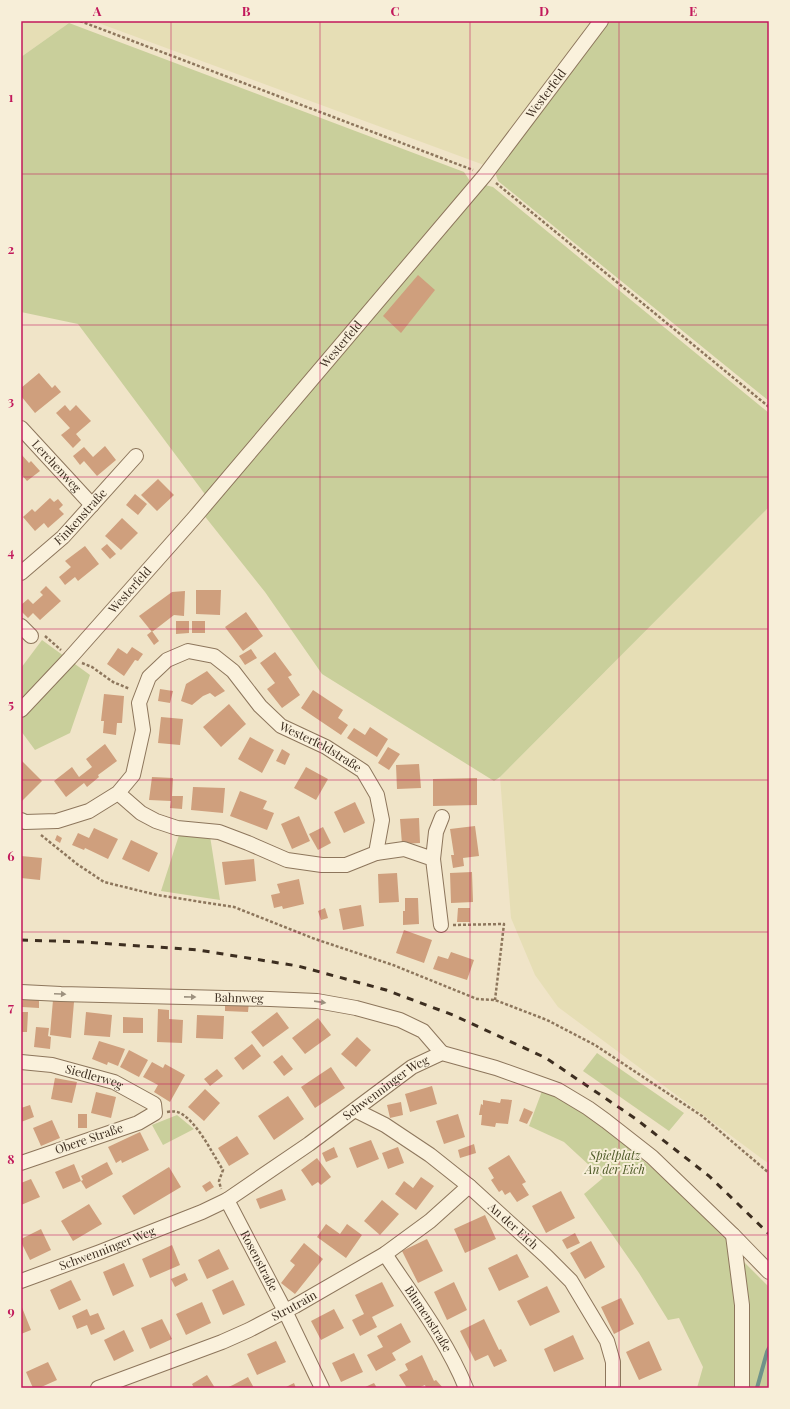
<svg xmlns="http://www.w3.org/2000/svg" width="790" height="1409" font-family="'Playfair Display',serif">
	<rect width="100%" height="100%" fill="#f0e4c8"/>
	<!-- farmland -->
	<path fill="#e6deb5" d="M21,21H63L69,23L21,57Z
		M93,21H594L484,165Z
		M769,507V1164L558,1007L535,975L511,918L500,777Z"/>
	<!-- green -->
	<path fill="#c9cf9b" d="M606,21H769V401L498,181L494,169Z
		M69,23L464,172L470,181L467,189L207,497L78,324L21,312V57Z
		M485,185L493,187L769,413V507L500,777L494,781L322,674L265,592L203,514Z
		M42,640L90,675L70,733L35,750L21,731V668Z
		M179,835L210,836L220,900L161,891Z
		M597,1053L684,1113L669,1131L583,1071Z
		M542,1091L565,1100L606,1129L704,1212L732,1242L738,1323V1388H697L703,1367L679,1318L668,1320L639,1273L584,1194L603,1178L564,1142L529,1126Z
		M177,1115L194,1129L163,1145L152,1125Z
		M744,1262L769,1287V1388H749V1344L742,1274Z"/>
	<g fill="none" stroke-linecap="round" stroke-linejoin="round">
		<!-- stream -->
		<path stroke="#6f938a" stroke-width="4" d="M757,1388L767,1352L769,1348"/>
	</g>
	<!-- building -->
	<path fill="#cf9f7d" d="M418,275L435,290L401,333L383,316Z
		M39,373L52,388L55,385L61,392L35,413L21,396V388Z
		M65,405L70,411L76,405L91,421L76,434L81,440L73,448L61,435L70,428L56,413Z
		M105,446L116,460L97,476L84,461L80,465L73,456L84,447L93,457Z
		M21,454L29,463L31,461L40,471L27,481L21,474Z
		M158,479L174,495L157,511L141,495Z
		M135,494L147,504L138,515L126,505Z
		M50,498L54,502L58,499L63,505L59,509L64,514L48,528L44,523L35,531L23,517L32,509L35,512Z
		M122,518L138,533L121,550L105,536Z
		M107,544L116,554L110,559L101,549Z
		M85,546L99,564L78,581L75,577L65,585L59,577L71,567L65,561Z
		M46,586L61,601L40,620L33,613L28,618L21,611V605L28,599L33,604L43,595L40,592Z
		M196,590H221L220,615L196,614Z
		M185,591L184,616L174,615L152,632L139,616L172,592Z
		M246,612L263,636L243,651L225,627Z
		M176,621H189V633L176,634Z
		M192,621H205V633H192Z
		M152,631L159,641L154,645L147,635Z
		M132,647L143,654L138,661L135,660L124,676L107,664L118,648L127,654Z
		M251,649L257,658L245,665L239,656Z
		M275,652L292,675L288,677L300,695L282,708L267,689L275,683L260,663Z
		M207,671L225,691L215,697L210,693L203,696L192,705L181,701L186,684Z
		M160,689L173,691L170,703L158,701Z
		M313,690L343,710L338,718L348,725L341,735L301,708Z
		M104,694L124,696L122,723H117L116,735L103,733L104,721H101Z
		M229,704L246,724L221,747L203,727Z
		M161,717L183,719L180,745L158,743Z
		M370,727L388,739L377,757L347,738L354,728L365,735Z
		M250,737L274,750L262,773L238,759Z
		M105,744L117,761L98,775L99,777L87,787L84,783L66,797L54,781L72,767L79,777L92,767L86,759Z
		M388,747L400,754L389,770L378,763Z
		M282,749L290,754L285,765L276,761Z
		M21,760L42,781L22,801L21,799Z
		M419,764L421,788L397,789L396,765Z
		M306,767L328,779L316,800L294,788Z
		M152,777L173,778L172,796H183L182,809L170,808L171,801L149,800Z
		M477,778V805L433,806V779Z
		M193,787L225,788L223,813L191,810Z
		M240,791L267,801L263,809L274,813L267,830L230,816Z
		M355,802L365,823L344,833L334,812Z
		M299,816L310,841L292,849L281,824Z
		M419,818L420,843L402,844L400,819Z
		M475,826L479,856L463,858L464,866L453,868L451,855H454L450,829Z
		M323,827L331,843L318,850L309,834Z
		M94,828L118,839L108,859L85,848L84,850L72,845L78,833L89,838Z
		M57,835L62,838L60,843L55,840Z
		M131,840L158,853L149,872L122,859Z
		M21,856L42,858L40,880L21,878Z
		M254,859L256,881L225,885L222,862Z
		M472,872L473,902L451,903L450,873Z
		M397,873L399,902L379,903L378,874Z
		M299,879L304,904L283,909L282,906L274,908L271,895L280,893L277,884Z
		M405,898H418L419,924L403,925V911H405Z
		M361,905L364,926L343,930L339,909Z
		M325,908L328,918L321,920L318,911Z
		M458,908H470V922H457Z
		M404,930L432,940L424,963L396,953Z
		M451,952L474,960L467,980L433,969L438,956L448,959Z
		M23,995L39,996V1008L22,1007Z
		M53,1000L74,1002L71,1038L50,1035Z
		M225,1002H249L248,1012L225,1011Z
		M158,1009L169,1010V1019L183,1020L182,1043L157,1042Z
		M21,1012H28L27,1032H21Z
		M86,1012L112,1015L110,1037L84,1035Z
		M277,1012L289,1028L263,1047L251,1032Z
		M197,1015L224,1016L223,1039L196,1038Z
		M123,1017L143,1018V1033H123Z
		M318,1018L331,1035L305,1054L292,1038Z
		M36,1027L49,1028L48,1036L51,1037L50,1049L34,1047Z
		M357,1037L371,1050L356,1067L341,1054Z
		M99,1041L125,1049L118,1066L108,1062L107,1065L92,1059Z
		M252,1044L261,1056L243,1070L234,1058Z
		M129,1050L148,1060L139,1077L120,1067Z
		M282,1055L293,1069L284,1076L273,1062Z
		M152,1062L163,1068L165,1064L185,1075L170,1102L154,1092L158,1085L143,1077Z
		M331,1067L345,1088L315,1108L301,1087Z
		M217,1069L223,1076L210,1086L204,1079Z
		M55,1078L77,1082L72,1103L51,1099Z
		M432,1086L437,1104L410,1112L405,1094Z
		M205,1089L220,1103L204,1121L188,1107Z
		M96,1092L116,1097L111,1118L91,1113Z
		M288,1096L304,1119L274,1140L258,1116Z
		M501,1099L512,1100L508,1124L496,1123L495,1127L481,1125L482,1115H479L481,1104L483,1105V1100L500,1103Z
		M401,1102L403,1115L390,1118L387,1105Z
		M30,1105L34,1117L21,1122V1108Z
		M524,1108L533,1112L527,1124L519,1121Z
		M78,1114H87V1128H78Z
		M458,1114L465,1137L444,1144L436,1121Z
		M52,1120L60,1138L41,1146L33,1128Z
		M140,1132L149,1150L122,1163L121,1160L116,1163L108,1147Z
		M237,1136L249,1154L229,1166L218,1148Z
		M371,1140L379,1159L357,1168L349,1148Z
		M474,1144L476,1153L460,1158L458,1150Z
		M334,1147L338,1157L326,1162L322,1153Z
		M398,1147L404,1163L388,1169L382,1153Z
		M509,1155L526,1182L522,1184L529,1195L517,1202L510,1192L505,1195L502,1190L499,1192L491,1180L494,1178L488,1168Z
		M317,1158L331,1177L321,1185L318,1182L312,1186L301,1170Z
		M107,1162L113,1174L86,1189L81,1181L63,1189L55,1172L74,1164L81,1181L83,1180L81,1176Z
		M169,1167L181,1187L134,1215L122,1196Z
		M421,1177L434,1186L416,1210L395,1194L404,1181L413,1188Z
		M31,1179L40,1197L21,1205V1183Z
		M210,1181L214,1187L206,1192L202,1186Z
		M282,1189L286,1200L260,1209L256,1199Z
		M561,1191L575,1218L546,1233L532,1206Z
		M382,1200L399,1214L380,1235L364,1221Z
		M89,1204L102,1224L73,1241L61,1221Z
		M485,1215L496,1239L465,1253L454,1229Z
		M326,1224L340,1234L347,1224L362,1235L346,1258L317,1237Z
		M41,1229L51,1250L30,1260L21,1242V1239Z
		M575,1233L580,1243L567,1249L562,1240Z
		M427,1239L443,1271L418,1283L402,1251Z
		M591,1241L605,1267L585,1279L570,1253Z
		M304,1243L323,1259L295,1294L281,1283L295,1265L290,1261Z
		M172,1245L180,1265L150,1278L142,1259Z
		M219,1249L229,1269L207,1279L198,1260Z
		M517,1254L529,1277L499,1291L488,1268Z
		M124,1263L134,1286L113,1296L103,1272Z
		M185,1273L188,1280L175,1287L171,1279Z
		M71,1280L81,1300L59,1310L50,1290Z
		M233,1280L245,1305L223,1315L212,1290Z
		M382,1282L394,1306L372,1317L377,1327L360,1336L352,1320L364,1314L355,1295Z
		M454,1282L467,1310L447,1320L434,1292Z
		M547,1286L560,1312L530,1326L517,1301Z
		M621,1298L634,1324L614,1334L601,1307Z
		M202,1302L211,1323L186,1335L176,1314Z
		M21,1305L31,1330L21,1334Z
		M87,1309L90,1316L98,1313L105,1329L91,1335L87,1325L77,1329L72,1316Z
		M334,1309L344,1328L321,1340L311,1321Z
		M162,1319L172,1339L150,1349L141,1328Z
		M484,1319L499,1350L501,1349L507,1361L494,1367L488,1355L475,1361L460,1331Z
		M401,1323L411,1342L392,1353L396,1360L376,1371L367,1355L383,1347L377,1336Z
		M124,1330L134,1351L114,1361L104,1340Z
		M573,1335L584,1359L554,1372L544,1349Z
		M276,1341L286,1362L257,1375L247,1354Z
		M649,1341L662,1370L639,1380L626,1352Z
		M354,1353L363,1372L341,1382L332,1363Z
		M422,1355L434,1381L436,1380L443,1388H426L425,1385L418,1388H407L399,1375L408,1370L405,1364Z
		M48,1362L57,1380L39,1388H33L26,1372Z
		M207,1375L215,1388H194L192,1384Z
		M248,1377L254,1388H226L233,1385Z
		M294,1383L296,1388H284Z
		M374,1383L377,1388H363Z"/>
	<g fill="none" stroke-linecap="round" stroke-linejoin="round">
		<!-- minor casing -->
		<g stroke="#8d765c" stroke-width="16">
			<g id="minor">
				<path id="s1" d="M21,428L92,505"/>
				<path id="s2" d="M21,573L63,537L136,456"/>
				<path d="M21,626L31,636"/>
				<path id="s3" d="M21,710L70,658L195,517L485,175L601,21"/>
				<path id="s4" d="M21,820L25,822L57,821L89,811L118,793L133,775L143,730L139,703L149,677L167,660L188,651L214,656L233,671L260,706L281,726L326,747L363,771L377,795L382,820L376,853L346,865H322L287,860L248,843L219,832L177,828L156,821L141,813L118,793"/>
				<path d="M376,853L404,849L433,859L441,925"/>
				<path d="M433,859L436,832L442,817"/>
				<path id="s5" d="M21,992L61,994L270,999L317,1001L356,1008L400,1020L423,1031L442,1053"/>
				<path id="s6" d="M21,1062L52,1065L114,1082L154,1104L155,1113L138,1123L21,1163"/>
				<path id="s7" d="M355,1110L385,1125L430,1155L469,1186L546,1256L571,1281L607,1341L613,1362V1388"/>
				<path id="s8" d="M227,1200L285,1311L322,1388"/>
				<path d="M733,1235L742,1305V1388"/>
				<path id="s9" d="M385,1254C414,1298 446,1339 466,1388"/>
				<path id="s10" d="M21,1281L100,1252L202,1212L227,1200L309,1144L412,1067L442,1053L496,1068L558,1090L588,1108L606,1121L652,1157L733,1235L769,1272"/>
				<path id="s11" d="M98,1388L222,1342L249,1330L295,1306L385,1254L430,1221L469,1186"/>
			</g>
		</g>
		<!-- path -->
		<path stroke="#8d765c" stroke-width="2.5" stroke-dasharray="3 2" stroke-linecap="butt" d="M80,21L473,170
			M496,183L769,407
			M45,636L61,650
			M82,663L92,667L113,682L130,689
			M41,835L77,864L104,882L157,895L234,907L315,939L393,965L477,999L495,1000L547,1020L595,1045L702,1116L769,1173
			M453,925L504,924L495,1000
			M167,1112C173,1111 177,1111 182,1114C199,1125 212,1153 223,1170L219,1181L221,1189"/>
		<!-- minor -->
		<use href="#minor" stroke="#faf1dc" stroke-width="14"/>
		<!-- rail -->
		<path stroke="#3d2e20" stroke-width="3" stroke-dasharray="7 7" stroke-linecap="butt" d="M21,940L85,942L198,950L298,966L386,990L453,1015L546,1058L636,1119L709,1176L769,1234"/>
	</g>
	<!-- one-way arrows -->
	<defs><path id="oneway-solid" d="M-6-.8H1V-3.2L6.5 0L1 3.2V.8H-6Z"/></defs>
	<g fill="#9c907e">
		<use href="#oneway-solid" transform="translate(60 994) rotate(3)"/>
		<use href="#oneway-solid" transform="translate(190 997) rotate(1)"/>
		<use href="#oneway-solid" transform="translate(320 1002) rotate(8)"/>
	</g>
	<!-- grid -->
	<path fill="none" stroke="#c2185b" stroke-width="1" stroke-opacity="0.55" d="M171,21V1388M320,21V1388M470,21V1388M619,21V1388M21,174H769M21,325H769M21,477H769M21,629H769M21,780H769M21,932H769M21,1084H769M21,1235H769"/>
	<g text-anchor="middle" stroke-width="4" stroke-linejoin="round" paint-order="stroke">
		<!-- street labels -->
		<g font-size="12" fill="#3d2e20" stroke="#f7eed8">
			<text dy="4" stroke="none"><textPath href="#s3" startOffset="810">Westerfeld</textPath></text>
			<text dy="4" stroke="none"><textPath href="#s3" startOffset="486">Westerfeld</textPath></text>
			<text dy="4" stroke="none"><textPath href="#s1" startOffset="52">Lerchenweg</textPath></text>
			<text dy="4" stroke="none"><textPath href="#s2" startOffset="82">Finkenstraße</textPath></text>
			<text dy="4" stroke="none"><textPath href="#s3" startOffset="162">Westerfeld</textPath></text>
			<text dy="4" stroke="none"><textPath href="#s4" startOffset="445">Westerfeldstraße</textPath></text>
			<text dy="4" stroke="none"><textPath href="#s5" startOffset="218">Bahnweg</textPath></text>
			<text dy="4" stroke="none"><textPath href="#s6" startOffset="75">Siedlerweg</textPath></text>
			<text dy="4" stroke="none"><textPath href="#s10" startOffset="416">Schwenninger Weg</textPath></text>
			<text transform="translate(89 1139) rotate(-19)" y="4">Obere Straße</text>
			<text dy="4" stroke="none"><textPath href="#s7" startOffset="197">An der Eich</textPath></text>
			<text dy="4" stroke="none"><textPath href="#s10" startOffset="92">Schwenninger Weg</textPath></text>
			<text dy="4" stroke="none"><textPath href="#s8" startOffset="69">Rosenstraße</textPath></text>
			<text dy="4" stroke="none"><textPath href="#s11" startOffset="213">Strutrain</textPath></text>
			<text dy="4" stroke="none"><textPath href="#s9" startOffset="78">Blumenstraße</textPath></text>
		</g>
		<!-- park labels -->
		<g font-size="12" font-style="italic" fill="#4d5a26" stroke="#f7eed8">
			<text x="615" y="1160">Spielplatz<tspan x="615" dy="14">An der Eich</tspan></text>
		</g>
	</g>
	<!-- border -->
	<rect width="790" height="1409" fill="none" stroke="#f7eed8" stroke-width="44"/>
	<rect x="22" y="22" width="746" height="1365" fill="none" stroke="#c2185b" stroke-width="1.5"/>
	<g font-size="13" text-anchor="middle" font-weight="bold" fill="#c2185b">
		<text x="97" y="16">A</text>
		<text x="246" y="16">B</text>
		<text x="395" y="16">C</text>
		<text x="544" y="16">D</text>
		<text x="693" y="16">E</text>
		<text x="11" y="102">1</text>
		<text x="11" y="254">2</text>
		<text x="11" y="406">3</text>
		<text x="11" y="557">4</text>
		<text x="11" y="709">5</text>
		<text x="11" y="861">6</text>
		<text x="11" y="1012">7</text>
		<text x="11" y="1164">8</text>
		<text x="11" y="1316">9</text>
	</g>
</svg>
